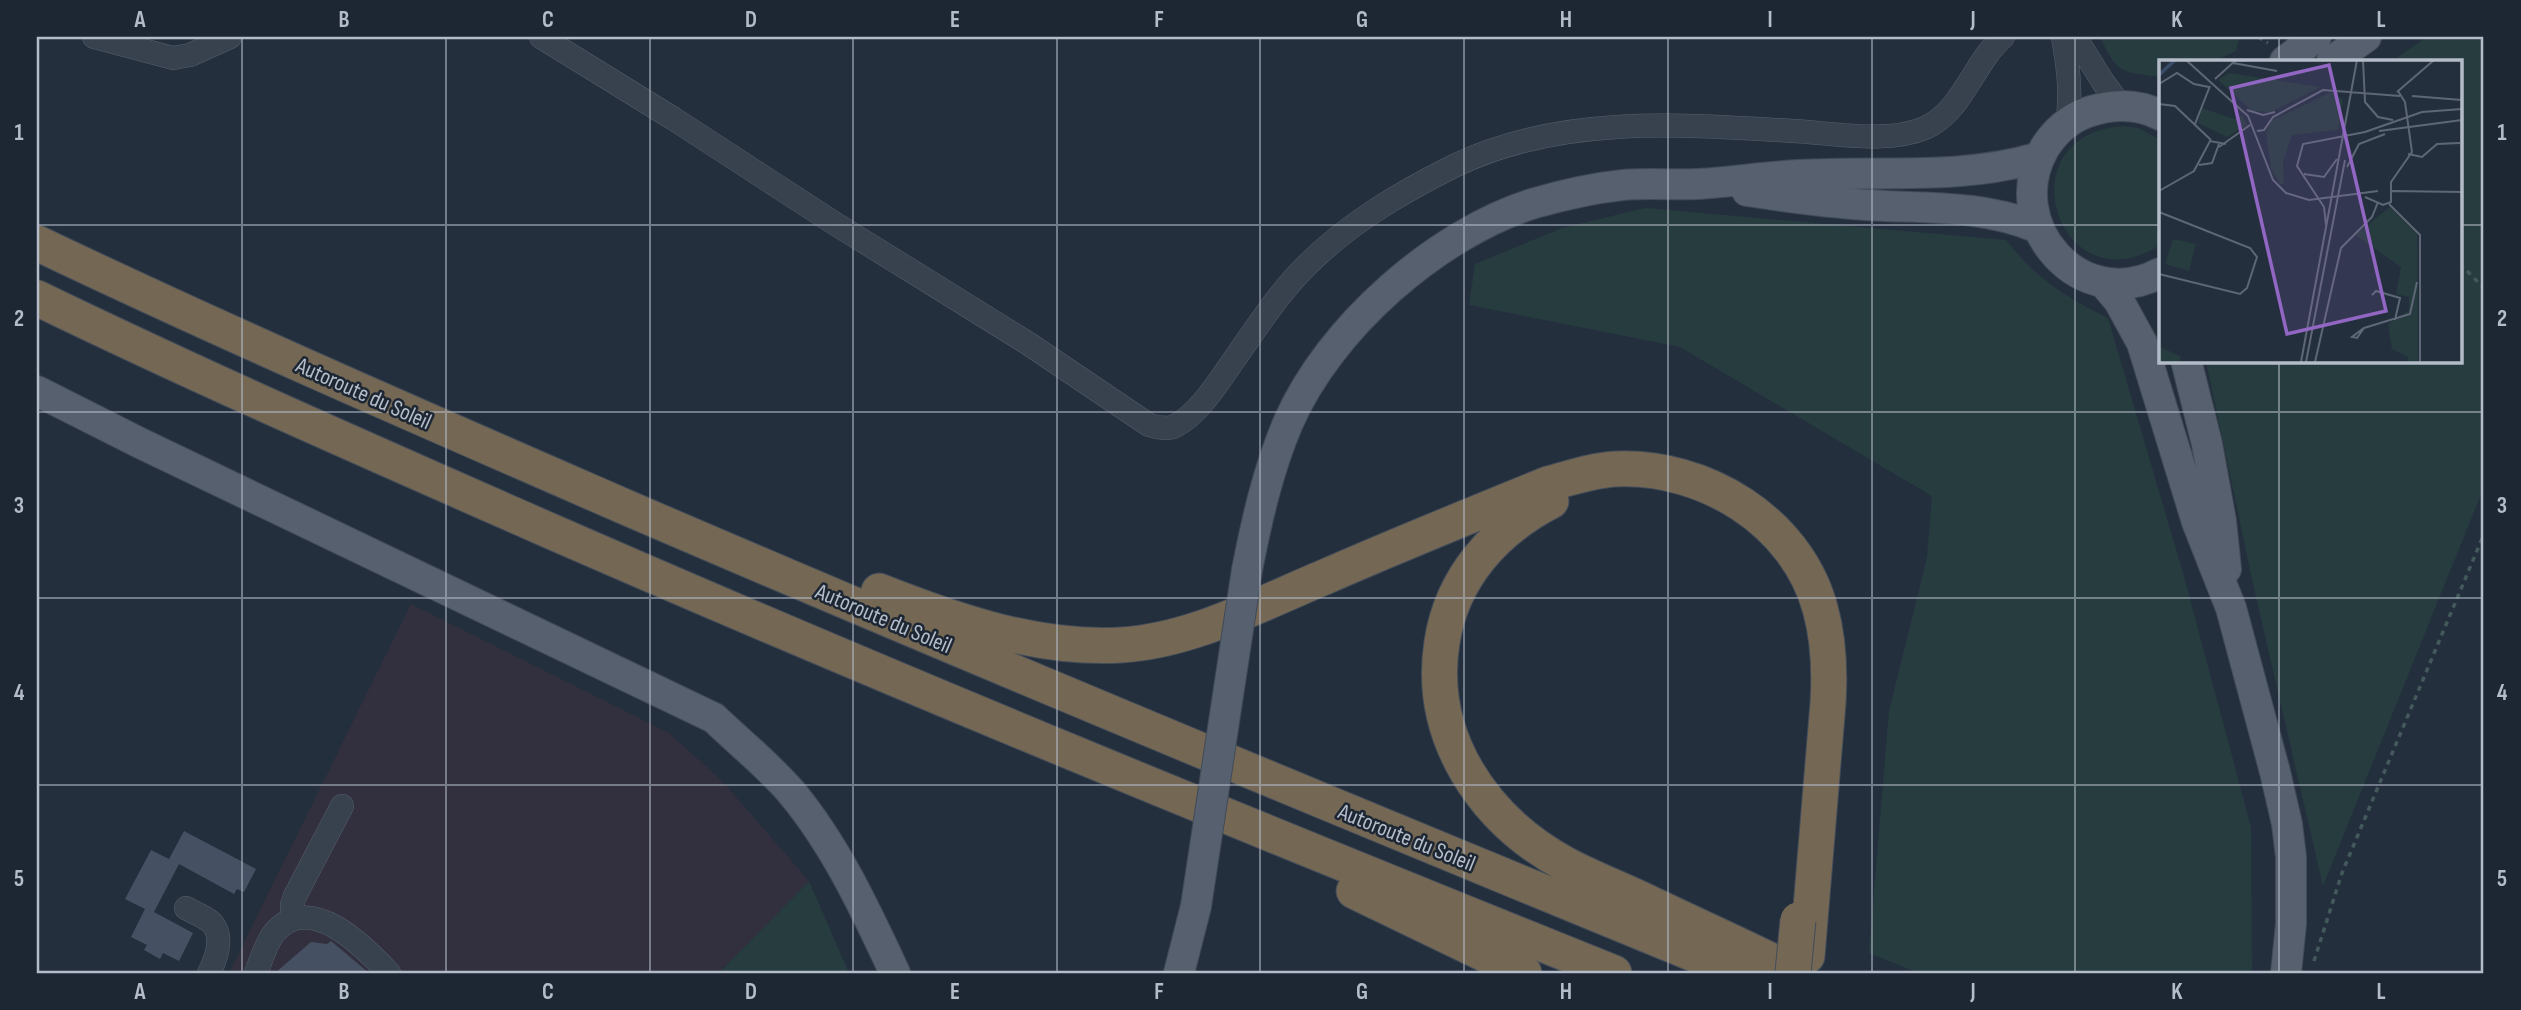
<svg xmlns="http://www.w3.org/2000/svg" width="2521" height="1010" font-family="'Sofia Sans Condensed',sans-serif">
	<rect width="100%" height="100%" fill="#242f3e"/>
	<!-- medical -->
	<path fill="#32303f" d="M411,604L669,733L722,781L809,881L719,973H229Z"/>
	<!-- green -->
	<path fill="#263c3f" d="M2100,37H2239L2236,51L2215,61H2160V77C2122,72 2117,74 2100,37Z
		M2427,37H2484V487L2323,886L2253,584L2206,361L2460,360V61H2392Z
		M2123,126L2139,128L2160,140V245C2059,310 2001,135 2123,126Z
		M1645,208L2006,240C2039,281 2063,295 2108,318L2183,573L2251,827L2252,969L2250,973H1919L1869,953L1889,711L1927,557L1932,496L1680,347L1469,305L1475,264L1562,228Z
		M809,881L849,973H719Z"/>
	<!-- building -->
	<path fill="#455162" d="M184,831L256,869L244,892L237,889L234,894L179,864L154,912L193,933L179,961L163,953L160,959L144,950L147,945L131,937L145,909L125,899L151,850L175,862L169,859Z
		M331,941L369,973H275L311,942L327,944Z"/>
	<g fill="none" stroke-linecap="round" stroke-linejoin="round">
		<!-- minor casing -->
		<g stroke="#565f6c" stroke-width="24">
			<path id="minor" d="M94,37L173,58L190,55L230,37
				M541,37L674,119L834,223L1026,342L1149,425C1158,427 1167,430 1175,426C1200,414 1222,376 1238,354C1259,324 1279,293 1306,266C1349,223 1400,193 1454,166C1558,115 1681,124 1793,131C1833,133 1887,144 1925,128C1963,111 1973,63 2003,37
				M2063,37C2068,66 2072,94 2067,124
				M2075,37L2103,82L2120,105
				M186,908C194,913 206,917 212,923C224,937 216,959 209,973
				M293,919L292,905L295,896L342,806
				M256,973C261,961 266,943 274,933C310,890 364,947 389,973"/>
		</g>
		<!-- major casing -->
		<g stroke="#414a57" stroke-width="32">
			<path id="major" d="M2285,61L2316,37
				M2332,61L2366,37
				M2160,115C2137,103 2112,104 2088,112C2070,118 2054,132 2044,149C2001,225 2081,315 2160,273
				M1747,191C1793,198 1839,204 1885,206C1938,208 1989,207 2038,228
				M2103,282L2119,301L2142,343L2197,522L2231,608L2275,772L2287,824L2291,857V924L2286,973
				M2186,360L2207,444L2221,521L2226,569
				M37,391L140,443L714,718C740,743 769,766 792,793C836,846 866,911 895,973
				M1247,570C1257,519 1268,470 1288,423C1329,328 1437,233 1535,203C1563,195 1594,188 1623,185C1648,183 1673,185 1698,184C1731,182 1764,177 1798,175C1881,170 1959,181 2040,157
				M1179,973L1196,906"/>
		</g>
		<!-- highway casing -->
		<g stroke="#434c59" stroke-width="37">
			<path id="highway" d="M37,243C230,335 426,420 623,506C994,666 1367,820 1740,973
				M37,298C202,378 371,452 539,526C895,682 1254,828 1614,973
				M1551,501C1495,530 1452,577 1442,642C1427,737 1483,819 1565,864C1591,878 1620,889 1647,902C1697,926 1747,948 1796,973
				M879,591C955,621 1038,650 1121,645C1192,641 1262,603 1327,576C1400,544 1474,514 1548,484C1570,478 1593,470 1616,469C1704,465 1796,521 1820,608C1829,640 1830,671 1828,703L1807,956
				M1354,891L1524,973"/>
		</g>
		<!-- path -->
		<path stroke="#44595c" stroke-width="3.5" stroke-dasharray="5 5" stroke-linecap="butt" d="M2258,37L2268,43
			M2460,264L2484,288
			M2314,961L2342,873L2484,534"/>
		<!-- minor -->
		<use href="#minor" stroke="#38414e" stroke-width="23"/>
		<!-- major -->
		<use href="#major" stroke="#56606e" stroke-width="30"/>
		<!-- highway -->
		<use href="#highway" stroke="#746855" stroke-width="35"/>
		<!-- major-bridge casing -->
		<g stroke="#414a57" stroke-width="32" stroke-linecap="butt">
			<path id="major-bridge" d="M1196,906L1247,570"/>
		</g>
		<!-- highway-bridge casing -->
		<g stroke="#434c59" stroke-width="37" stroke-linecap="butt">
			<path id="highway-bridge" d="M1793,973L1798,920"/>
		</g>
		<!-- major-bridge -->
		<use href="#major-bridge" stroke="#56606e" stroke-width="30"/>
		<!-- highway-bridge -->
		<use href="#highway-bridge" stroke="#746855" stroke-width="35"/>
	</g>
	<!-- grid -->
	<path fill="none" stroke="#b4bcc9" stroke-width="2" stroke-opacity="0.55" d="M242,37V973M446,37V973M650,37V973M853,37V973M1057,37V973M1260,37V973M1464,37V973M1668,37V973M1872,37V973M2075,37V973M2279,37V61M37,225H2160M2460,225H2484M2279,360V973M37,412H2484M37,598H2484M37,785H2484"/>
	<g text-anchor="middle" stroke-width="5" stroke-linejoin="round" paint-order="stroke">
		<!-- street labels -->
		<g font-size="23" fill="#b4bcc9" stroke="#1d2633">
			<text transform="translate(364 393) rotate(24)" y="8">Autoroute du Soleil</text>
			<text transform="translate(884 618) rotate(23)" y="8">Autoroute du Soleil</text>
			<text transform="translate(1407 837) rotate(22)" y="8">Autoroute du Soleil</text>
		</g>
	</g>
	<!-- overview -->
	<g transform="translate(2159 60)">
		<rect width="303" height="303" fill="#242f3e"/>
		<path d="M70,13L162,27L112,52L93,51L59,20ZM172,32L184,40L179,70L133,75L124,102L125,124H121L112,109L107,73L112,61ZM43,48L75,59L83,55L88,65L68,77L39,63ZM231,147L258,174L259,302H249V297L233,289L229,264L250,250V237L237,234L242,207L196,175ZM14,179L37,184L30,211L6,204ZM0,286L22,297L20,302H0Z" fill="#263c3f"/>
		<path fill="none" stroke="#394c67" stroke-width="3.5" d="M0,15L16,0"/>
		<path fill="none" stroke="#5e6776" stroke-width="2" d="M27,0L89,56L114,120L127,133L150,140L219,131M204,0L206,42L219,57L234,60M74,3L118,11M56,19L77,0M0,24L18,13L35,24L50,27M238,32L275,0M253,36L303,40M0,44L16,46L52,80M88,50L104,55L116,52M36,64L51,26M98,71L105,70L114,57L164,30L241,36M220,71L303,60M60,87L91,65M249,94L263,97L278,84L301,83M40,105L53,103L60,84M188,107L200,84L226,74M145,114L165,117L178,99M0,131L35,111L51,81L67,84M233,131L303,132M206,137L224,145L232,142V122L253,92L246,42L239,31M230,144L261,175V302M0,152L91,188L98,197L88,228L81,234L0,214M167,165L165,147L138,106L144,84L206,72L263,52L303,49M213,235L217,231L241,238L236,260M205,268L198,278L193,277L205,268L251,254L258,222M142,302L198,0M147,302L186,100M156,302L182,188L213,157L219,142"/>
		<path fill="#9266c3" fill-opacity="0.15" stroke="#9266c3" stroke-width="3.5" d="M170,5L227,251L128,274L72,28Z"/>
		<rect width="303" height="303" fill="none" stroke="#b4bcc9" stroke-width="3.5"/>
	</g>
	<!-- border -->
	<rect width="2521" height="1010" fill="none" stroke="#1d2633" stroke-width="77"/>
	<rect x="38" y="38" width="2444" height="934" fill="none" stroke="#b4bcc9" stroke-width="2.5"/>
	<g font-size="23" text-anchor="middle" font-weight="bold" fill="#b4bcc9">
		<text x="140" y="27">A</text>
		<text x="344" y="27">B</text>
		<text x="548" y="27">C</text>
		<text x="751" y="27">D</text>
		<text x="955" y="27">E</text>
		<text x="1159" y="27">F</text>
		<text x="1362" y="27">G</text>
		<text x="1566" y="27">H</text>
		<text x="1770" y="27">I</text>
		<text x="1973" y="27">J</text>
		<text x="2177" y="27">K</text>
		<text x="2381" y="27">L</text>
		<text x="19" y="140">1</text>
		<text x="2502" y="140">1</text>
		<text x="19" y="326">2</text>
		<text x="2502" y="326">2</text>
		<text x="19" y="513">3</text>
		<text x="2502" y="513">3</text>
		<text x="19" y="700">4</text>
		<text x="2502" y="700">4</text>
		<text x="19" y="886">5</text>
		<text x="2502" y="886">5</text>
		<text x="140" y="999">A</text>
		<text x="344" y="999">B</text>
		<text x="548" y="999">C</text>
		<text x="751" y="999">D</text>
		<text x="955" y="999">E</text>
		<text x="1159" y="999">F</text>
		<text x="1362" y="999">G</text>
		<text x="1566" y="999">H</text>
		<text x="1770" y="999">I</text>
		<text x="1973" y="999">J</text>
		<text x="2177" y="999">K</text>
		<text x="2381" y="999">L</text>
	</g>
</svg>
